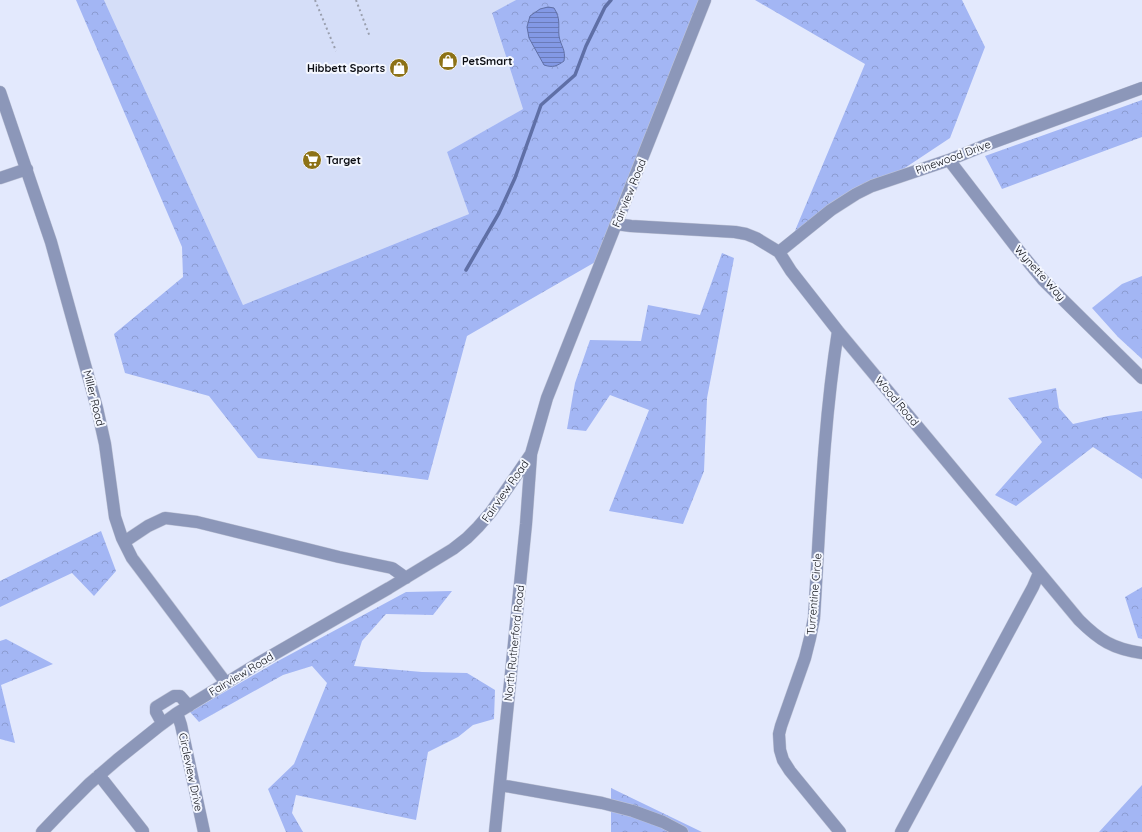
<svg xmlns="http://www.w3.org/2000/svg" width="1142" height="832" font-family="Quicksand,sans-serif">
	<defs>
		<pattern id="forest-crowns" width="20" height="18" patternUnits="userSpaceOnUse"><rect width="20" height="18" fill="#a3b6f4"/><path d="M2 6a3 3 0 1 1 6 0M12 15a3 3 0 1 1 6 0" fill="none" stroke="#8b9bd0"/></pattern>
		<pattern id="water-rules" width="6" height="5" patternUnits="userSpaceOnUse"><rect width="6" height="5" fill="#8399e5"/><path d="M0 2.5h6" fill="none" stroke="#6a7bb8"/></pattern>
	</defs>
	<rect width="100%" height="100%" fill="#e3e9fd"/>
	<!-- built -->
	<path fill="#d5def8" d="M104,0H516L492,14L523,109L447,152L469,214L243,305Z"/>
	<!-- forest -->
	<path fill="url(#forest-crowns)" d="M76,0H104L243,305L469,214L447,152L523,109L492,13L516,0H704L597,261L467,336L428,480L258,458L209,396L125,373L114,334L183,277L182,247Z
		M755,0H962L985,47L950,138L789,245L865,64Z
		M1142,100V137L1002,189L985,156Z
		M722,253L734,258L707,398L704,471L683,524L609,511L649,410L610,395L586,431L567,429L575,383L590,340L641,341L648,305L700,315Z
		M1142,276V359L1118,337L1092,308L1122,284Z
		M1056,388L1059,408L1073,424L1108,416L1142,411V479L1093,447L1016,506L995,495L1042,442L1008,398Z
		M101,531L116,571L94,596L72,573L0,607V581Z
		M1142,587V639L1138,638L1125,597Z
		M452,591L433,615L386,614L362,641L354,666L422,672L467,673L495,690L494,719L473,725L458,737L428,752L416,820L296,795L292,813L303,832H286L268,789L294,764L327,683L312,666L283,675L199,722L190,712L278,661L406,592Z
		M6,639L53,664L1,685L15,743L0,739V641Z
		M1142,785V832H1099Z
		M611,788L702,832H611Z"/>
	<!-- water -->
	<path fill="url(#water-rules)" stroke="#5f6fa6" d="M548,7L554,8C561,19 558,25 559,36C561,47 566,49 564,61C557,66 553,68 544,65L529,38L527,27L530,16L540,9Z"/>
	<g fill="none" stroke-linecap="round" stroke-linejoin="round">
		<!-- stream -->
		<path stroke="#5f6fa6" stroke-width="3.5" d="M466,270L499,213L515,178L541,105L575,75L586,46L605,7L611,0"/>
		<!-- minor casing -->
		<g stroke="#c1c6d8" stroke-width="13">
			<path id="minor" d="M0,92L51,242L97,408L105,444L115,517L122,538L132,558L226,683
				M949,160L1016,247L1043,280L1142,378
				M0,178L27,169
				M616,224L631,226L735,232L746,234L756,238L779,252L791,271L838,331L1079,620C1099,640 1113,649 1142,653
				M779,252L831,210L856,194L872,186L949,160L986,145L1142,88
				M838,331C823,426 820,523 814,618L810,638L805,658L781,726L779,734L780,750L783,760L790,771L840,832
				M124,542L148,526L165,518L197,522L339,557L392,568L406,578
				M177,713L181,725L204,832
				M162,723L156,712V707L174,696H180L189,706
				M99,775L143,831
				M500,785L602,803L633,811L663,822L682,832
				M42,832L64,809L89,784L118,759L158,727L177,713L257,664L389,588L453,549L467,538L478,527L491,512L531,454L547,398L705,0
				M495,832L526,524L531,455
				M901,832L1033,587L1039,573"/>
		</g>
		<!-- path -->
		<path stroke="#9a9fae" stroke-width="2" stroke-dasharray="2 3" stroke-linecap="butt" d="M315,0L336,51
			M356,0L370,37"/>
		<!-- minor -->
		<use href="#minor" stroke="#8c97b9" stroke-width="12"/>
	</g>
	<!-- icons -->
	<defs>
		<g id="shop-disc" transform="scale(1)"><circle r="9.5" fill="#8d7216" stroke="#f4f7ff"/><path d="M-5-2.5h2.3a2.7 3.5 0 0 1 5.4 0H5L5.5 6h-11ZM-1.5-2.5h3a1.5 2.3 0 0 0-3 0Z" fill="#fff"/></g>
		<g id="supermarket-disc" transform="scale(1)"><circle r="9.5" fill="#8d7216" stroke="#f4f7ff"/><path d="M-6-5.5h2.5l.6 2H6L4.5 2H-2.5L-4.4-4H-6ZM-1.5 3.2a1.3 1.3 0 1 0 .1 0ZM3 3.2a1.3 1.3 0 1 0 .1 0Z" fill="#fff"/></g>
	</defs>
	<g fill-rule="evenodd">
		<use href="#shop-disc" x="448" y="61"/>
		<use href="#shop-disc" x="399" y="68"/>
		<use href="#supermarket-disc" x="312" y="160"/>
	</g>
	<g text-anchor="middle" stroke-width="4" stroke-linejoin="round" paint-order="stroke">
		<!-- poi labels -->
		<g font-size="11" font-weight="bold" fill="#0c0e14" stroke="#f4f7ff" text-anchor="start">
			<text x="462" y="65">PetSmart</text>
			<text x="385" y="72" text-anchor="end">Hibbett Sports</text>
			<text x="326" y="164">Target</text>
		</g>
		<!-- street labels -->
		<g font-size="11" fill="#0c0e14" stroke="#f4f7ff">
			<text transform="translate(953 157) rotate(-20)" y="4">Pinewood Drive</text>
			<text transform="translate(629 193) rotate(-68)" y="4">Fairview Road</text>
			<text transform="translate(1040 273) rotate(48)" y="4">Wynette Way</text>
			<text transform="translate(94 398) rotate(76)" y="4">Miller Road</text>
			<text transform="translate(897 401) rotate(50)" y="4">Wood Road</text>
			<text transform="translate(505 491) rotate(-55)" y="4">Fairview Road</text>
			<text transform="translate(814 594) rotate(-85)" y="4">Turrentine Circle</text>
			<text transform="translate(514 643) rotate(-84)" y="4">North Rutherford Road</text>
			<text transform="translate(241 674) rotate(-31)" y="4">Fairview Road</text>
			<text transform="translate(191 772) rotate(78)" y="4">Circleview Drive</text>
		</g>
	</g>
</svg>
